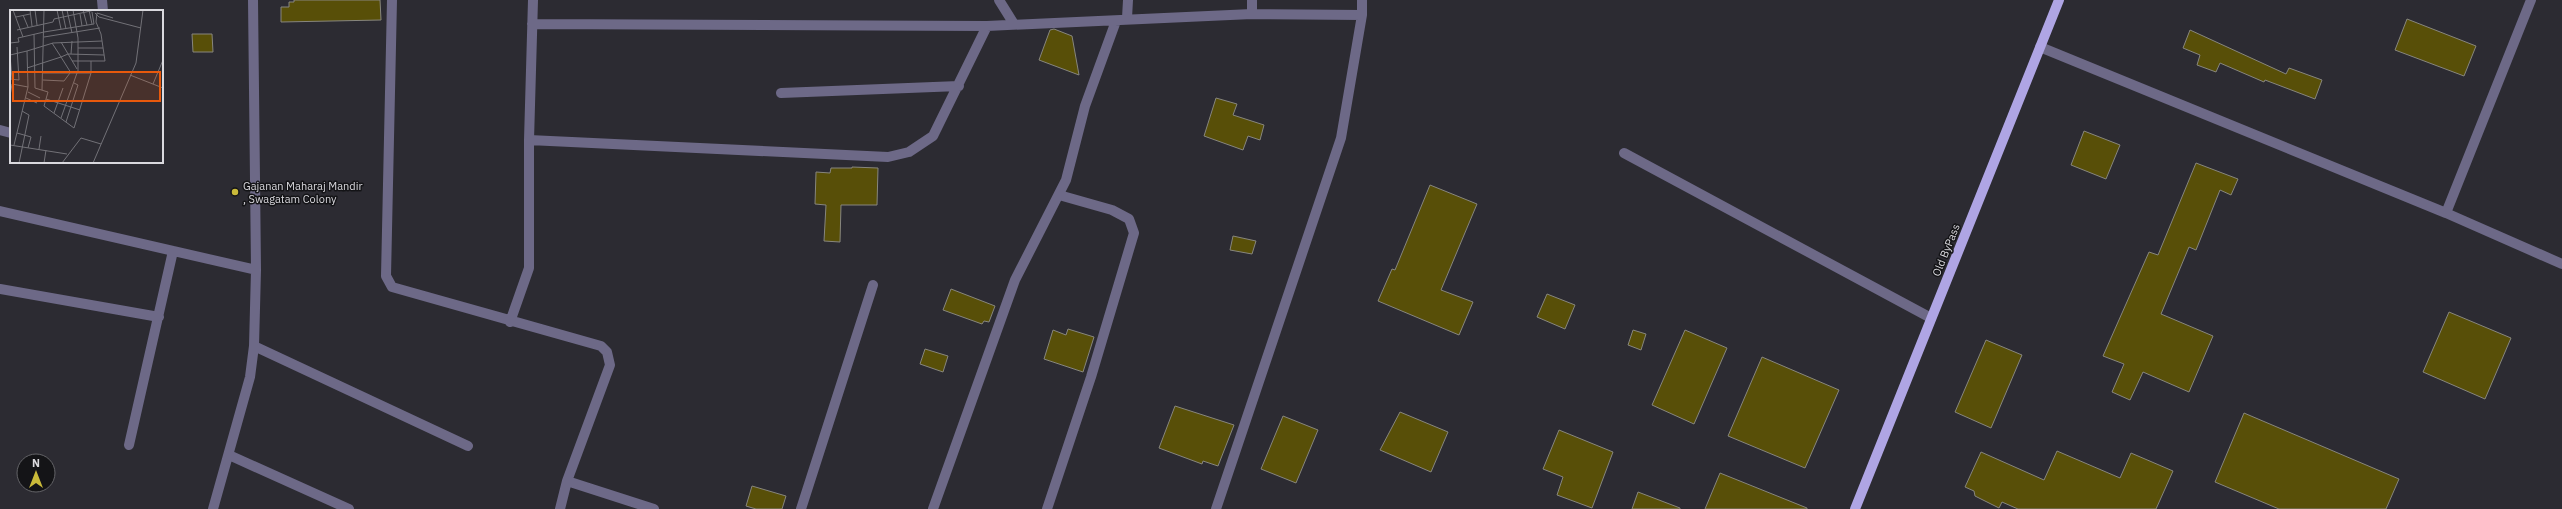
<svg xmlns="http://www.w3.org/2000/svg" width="2562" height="509" font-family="'IBM Plex Sans',sans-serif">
	<rect width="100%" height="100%" fill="#2c2b32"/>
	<!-- building -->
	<path fill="#584f08" stroke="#87867e" d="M294,0H380L381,20L281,22V7H289V2H294Z
		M2407,19L2476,46L2464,76L2395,50Z
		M1054,29L1072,36L1079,75L1039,60L1050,30Z
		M2190,30L2286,74L2289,68L2322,80L2315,99L2265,80L2264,82L2220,63L2216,72L2197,65L2200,55L2183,48Z
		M192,34H212L213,52H193Z
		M1216,98L1237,104L1233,115L1264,125L1260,140L1248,136L1243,150L1204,136Z
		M2084,131L2120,145L2106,179L2071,165Z
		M2196,163L2238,179L2231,195L2220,190L2196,250L2189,247L2161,314L2213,336L2189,392L2143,372L2130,400L2112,392L2124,364L2103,356L2149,252L2158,255Z
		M852,167L878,168L877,205H841L840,242L824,241L826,205L815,204L816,172L830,173L831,168H852Z
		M1430,185L1477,204L1441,290L1473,302L1459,335L1378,301L1392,269L1395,270Z
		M1233,236L1256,241L1252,254L1230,250Z
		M951,289L995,306L989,322L984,321L982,324L943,310Z
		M1547,294L1575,305L1565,329L1537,317Z
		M2449,312L2511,338L2485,399L2423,372Z
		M1068,329L1094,337L1083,372L1044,359L1053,330L1066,335Z
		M1633,330L1646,334L1641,350L1628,345Z
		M1685,330L1727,348L1694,424L1652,405Z
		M1986,340L2022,355L1991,428L1955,412Z
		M925,349L948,356L943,372L920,364Z
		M1762,357L1839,390L1805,468L1728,436Z
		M1175,406L1234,425L1218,466L1203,461L1202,464L1159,448Z
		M1400,412L1448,432L1431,472L1380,450Z
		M2244,413L2399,479L2386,509H2279L2215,482Z
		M1283,416L1318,430L1296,483L1261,469Z
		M1559,430L1613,452L1592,508L1557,495L1563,477L1543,469Z
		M2057,451L2120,478L2131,453L2173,471L2156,509H2018L2002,502L1999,508L1975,496L1974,491L1965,487L1981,452L2044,480Z
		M1720,473L1807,508V509H1705Z
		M752,486L786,496L782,509H756L746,506Z
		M1638,492L1680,508V509H1632Z"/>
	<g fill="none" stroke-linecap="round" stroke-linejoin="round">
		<!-- minor -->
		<path stroke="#6d6987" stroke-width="10" d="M102,0L103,11
			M392,0L386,276L392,287L601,346L607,352L610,365L567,481L560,509
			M999,0L1014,24
			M1252,14V0
			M1127,18L1128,0
			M532,24L987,26
			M2040,47L2446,213L2562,264
			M781,93L959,86
			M0,130L11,133
			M529,140L888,157L909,152L933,136L987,26L1252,14L1362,15V0
			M1624,153L1931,318
			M0,211L256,270L253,0
			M2446,213L2531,0
			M0,289L159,317
			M510,322L529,268V140L533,0
			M254,346L468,446
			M129,445L173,251
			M229,455L349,509
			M567,481L654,509
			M213,509L250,377L254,346L256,270
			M801,509L873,285
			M933,509L1015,280L1066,180L1085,106L1116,21
			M1047,509L1091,377L1134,233L1129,219L1112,210L1059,195
			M1216,509L1341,138L1362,15"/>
		<!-- major -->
		<path stroke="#afa5e4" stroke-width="10" d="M1855,509L2059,0"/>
	</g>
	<!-- markers -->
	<circle fill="#caba3a" stroke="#141417" stroke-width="1.5" cx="235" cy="192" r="4"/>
	<g text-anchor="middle" stroke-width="3" stroke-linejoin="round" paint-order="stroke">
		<!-- poi labels -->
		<g font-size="11" fill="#dad9de" stroke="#141417" text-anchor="start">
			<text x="243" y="190">Gajanan Maharaj Mandir<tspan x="243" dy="13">, Swagatam Colony</tspan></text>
		</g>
		<!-- street labels -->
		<g font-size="11" fill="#dad9de" stroke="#141417">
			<text transform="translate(1946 250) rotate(-68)" y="4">Old ByPass</text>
		</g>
	</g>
	<!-- overview -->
	<g transform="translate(10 10)">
		<rect width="153" height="153" fill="#2c2b32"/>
		<path fill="none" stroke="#727177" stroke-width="1" d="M3,0L13,27M20,0L22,16M25,0L27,15M47,0L51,19M52,0L56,19M57,0L62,23M63,0L68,28V63M73,0L77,15M79,0L82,14M85,3L89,7L131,18M87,3L103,8M70,4L72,16M13,5L18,17M6,7L20,4M7,20L43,12L44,9L85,0M24,24L25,78L38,82L34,96L64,118L81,63M34,27L90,18M51,32L67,59M0,33L9,32L8,28L34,22L84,14L82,2M68,38H93M58,44L94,45M58,44L51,47L61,63M61,44L62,31M62,51H95L91,24L86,12L87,3M17,58L51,47L42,33M33,63H60M120,65L153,78M0,69L9,70L7,37M2,69L0,45L17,41M33,70L54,71L60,63H81V51M143,74L153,50M32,80L34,0M18,82L30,88M0,86L2,74L18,77L17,41L43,33L92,31M16,88L27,93M36,89L70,100M44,103L53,78M51,108L67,63M56,112L68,75L64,73M7,123L21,127L18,138M0,135L57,144M4,135L18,77M29,139L31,126M9,153L19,105L12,101M34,153L36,140M52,153L71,128L91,134M83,153L126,53L133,0"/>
		<path fill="#e8590c" fill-opacity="0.15" stroke="#e8590c" stroke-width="2" d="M3,62H150V91H3Z"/>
		<rect width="153" height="153" fill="none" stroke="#dad9de" stroke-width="2"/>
	</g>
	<!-- north arrow -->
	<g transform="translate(36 473)"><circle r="19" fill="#141417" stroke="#636367"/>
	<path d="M0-3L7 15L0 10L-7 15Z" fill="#caba3a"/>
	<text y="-6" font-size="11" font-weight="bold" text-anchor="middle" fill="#dad9de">N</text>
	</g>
</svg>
